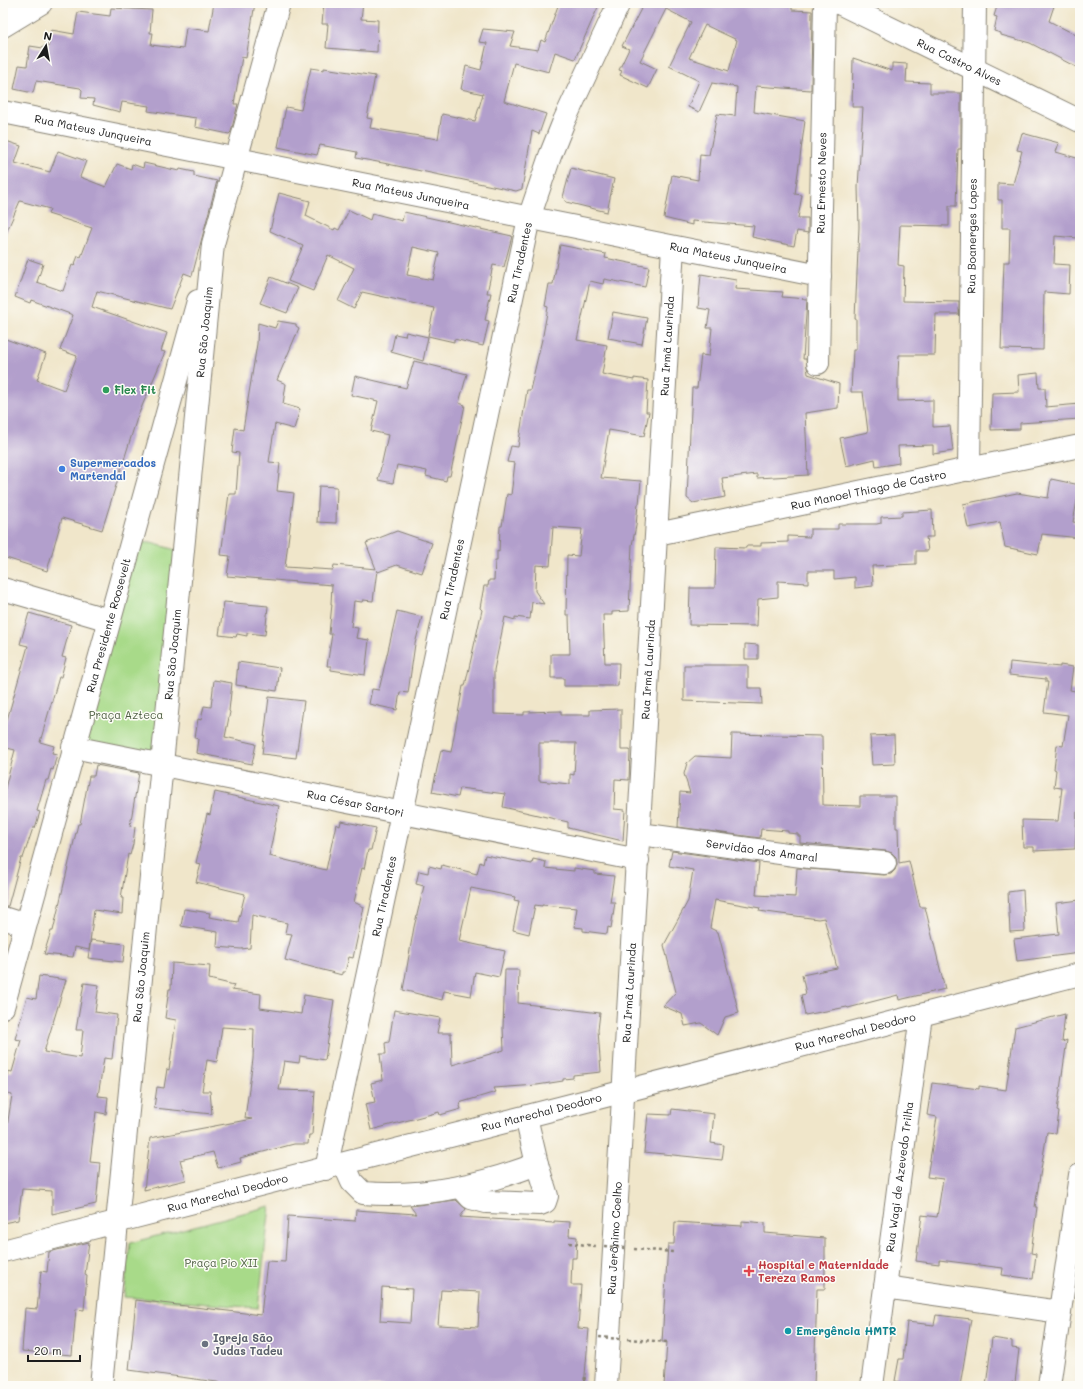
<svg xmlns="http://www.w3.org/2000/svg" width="1083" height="1389" font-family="Mali,sans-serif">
	<rect width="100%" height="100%" fill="#fdfcf7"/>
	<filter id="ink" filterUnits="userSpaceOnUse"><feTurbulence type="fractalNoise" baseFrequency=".025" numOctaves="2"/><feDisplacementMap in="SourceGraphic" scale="8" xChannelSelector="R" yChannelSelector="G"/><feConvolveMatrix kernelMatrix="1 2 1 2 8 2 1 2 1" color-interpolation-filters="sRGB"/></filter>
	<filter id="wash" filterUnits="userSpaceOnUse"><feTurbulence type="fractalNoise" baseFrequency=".012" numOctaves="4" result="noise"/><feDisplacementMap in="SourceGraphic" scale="16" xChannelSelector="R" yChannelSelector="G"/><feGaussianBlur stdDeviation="0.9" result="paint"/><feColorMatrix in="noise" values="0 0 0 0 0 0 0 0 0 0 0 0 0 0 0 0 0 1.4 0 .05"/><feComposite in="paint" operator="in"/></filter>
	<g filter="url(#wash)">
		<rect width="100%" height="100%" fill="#f0e6ca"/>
		<!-- green -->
		<path fill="#a8da89" stroke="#627b52" d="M131,542L151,543L183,552L162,765L73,747Z
			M270,1206L258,1308L124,1297L130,1243Z"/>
		<g id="blocks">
			<!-- building -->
			<path fill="#b29fcc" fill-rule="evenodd" d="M214,3H255L246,58L242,57L234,104H238L231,132L229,134L195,127L196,118L148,111L149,106L122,102L120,112L93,105L94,99L81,98L82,90L80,88L36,81L33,93L14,89L19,65L27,66L30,46L43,48L44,46L48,47L51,30L74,34L78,12L110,16L111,8L152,10L150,33H153L151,45L183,49L186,28L209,31Z
				M324,3H363L361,19L378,20L377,52L326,48L328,24H322Z
				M559,3H588L598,7L575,59L555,52L549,72L514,63L504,101L546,114L539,134L532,131L522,189L516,191L383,163L356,158L357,152L320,145L317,155L278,147L286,107L301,110L311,68L324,70V68L375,76L367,118L372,119L370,128L438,139L442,114L475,121L483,94L461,89L466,66L481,70L487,43L479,42L483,29L515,32L510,46L538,50L541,40L545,42Z
				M644,3H792V10L812,11L811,90L756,86L754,112L805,121L795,194L802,195L798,218H808V233L797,231L794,246L752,237L754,226L692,221V225L664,218L672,175L698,180L700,154L709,155L717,114L735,116L737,87L712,83L699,112L688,107L699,81L669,66L691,22L666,9L640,61L657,69L648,88L620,75L622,71L619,70L629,49L622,46ZM705,25L737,40L729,71L689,58Z
				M998,3H1055L1049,21L1080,37V69L1030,43L1001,35V33L994,31L997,17L994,16Z
				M853,58L892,71V63L907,64L906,82L930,83V93H961V149H958L956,206H949V226L900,225L898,265L904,266L903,301L959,302V314H936L935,355H899L898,373V401L933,400V427L950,426L953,451L933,454V445L898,446L899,463L876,467L875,459L846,466L840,438L868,432L863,392H851L853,350H856V319H855L859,227L858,187L863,107H852Z
				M1022,133L1059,143L1056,152L1080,159V226L1078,227V238L1055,236L1054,264L1070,265L1069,294L1044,292L1043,350L1001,349L1004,262H1009L1010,228H1002V200H998V183L1013,184L1022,151L1017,150Z
				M3,140L21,146L15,163L50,172L58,151L86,161L80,177L106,187L117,164L131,169L132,164L143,168L144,163L179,171L180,169L194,172V176L217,181L192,276L184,273L170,309L97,291L92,307L167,333L161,351L165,352L137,418L102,530L62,518L47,571L3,557V338L46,354L37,380L64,390L77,356L60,350L73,315L31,300L30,303L15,297L28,259L43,264L37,282L63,291L72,265L74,266L78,256L81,257L92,228L48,214L50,209L20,201L3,240Z
				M571,168L614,179L607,212L566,202L563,197Z
				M279,193L310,201L306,216L334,230L335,228L339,230L349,210L370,220L372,213L402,221L404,212L512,236L504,267L493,265L487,293H491L485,320L489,321L483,346L454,339V342L428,336L434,308L362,292L354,309L338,301L354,268L328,255L313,291L288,281L303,246L270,231ZM413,247L439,253L433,280L407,275Z
				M560,245L606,254L605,258L649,267L645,287L604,279L603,284L590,281L577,340L607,345L602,374L634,380V378L648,380L646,412H649L644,436L609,430L601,478L641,481L639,504H638L636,526L632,545L629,611L612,612V615H603L605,663H619L618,686H564V678H551V654H570L569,615H566L567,555L579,556L582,529L553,527L550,566L536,565L535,591L544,604L532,602L530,619L515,617V620L505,617L494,670V714L524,715V712L561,711V715H590V710L621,709V750H630L629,780L615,779L614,809L625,810L623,841L568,828V822L503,807L505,794L460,788L458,797L432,792L441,750L451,752L463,686H465L482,610L480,608L484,586H488L489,580H494L495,561H497V551L499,552L500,526H502L507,494L511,495L515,463L507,462L511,446L518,447L527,390H530L543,335L548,307L545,306L549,284H553ZM539,743H576L574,775L570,774V784L539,781Z
				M701,274L736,280L735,289L783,292L782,297L807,299L803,359H806L808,374L839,384L838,408L805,413L808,475L757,478V474L722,478L725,497L693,503L687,498L692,388H697L701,355L709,356L712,328H707L710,310L698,308Z
				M271,277L298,288L287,313L260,303Z
				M613,312L647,318L642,344L608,338Z
				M278,321L296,324V326L299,328L277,380L286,384L283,404L300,409L294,429L275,424L269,462L280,463L277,491L294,493L285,567L333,570L334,565L376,569L366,543L397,531L432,543L422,573L397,565L378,572L377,570L373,601L363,600L362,602L354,601L351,627L358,628L356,638L369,640L365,675L331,670V666H327L332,634H329L332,604H331L332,585L227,576L230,556L221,555L229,494H236L239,453L232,452L235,428L243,430L257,344L258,323L275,328Z
				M406,332L428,337L423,361L391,352L395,334L405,336Z
				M414,361L467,374L459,403L465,405L450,476H447L446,481L426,476L427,471L397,465L393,483L378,480L388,435L371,431L378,401L351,395L355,376L406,388Z
				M1038,373L1039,388H1045L1046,407L1080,404V419L1020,423V429L991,430L992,393L1019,392L1018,375Z
				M1051,479L1080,485L1073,522L1080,523V538L1042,534L1038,554L1005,547L1000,522L968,528L963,504L1017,493L1048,498Z
				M319,486L337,487L336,523L317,522Z
				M932,510L933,537H926L928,551H916V564L872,566L873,586L855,588V577L834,579V571H808V583L778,581V597L758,599L757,626L689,625L690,588H715L716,547L746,548V546H761V543L788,542V536L810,537V529H838V524H877L881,523V517L902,516V512Z
				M224,602L268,606L265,635L247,633V636L237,634L236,637L219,635Z
				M397,611L422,617L415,644L408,693L400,692L397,710L369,704L372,689L379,690Z
				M29,613L71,625L62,657L66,658L61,677H59L40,742L54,746L52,753L57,754L53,770L51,769L48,780H46L37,811L40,812L35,828H33L23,858H21L8,906H3V796L15,750L3,747V719L7,720L28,646L20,644Z
				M745,644L758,645V659H745Z
				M238,662L280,668L277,691L236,685Z
				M1010,662L1060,667V665L1073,667L1070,690L1080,692V812H1077L1075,849L1034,851V847H1023L1022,820L1058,821L1062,788L1054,787L1056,770L1054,769L1057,745L1063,746L1068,715L1044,712L1048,682H1046V679L1009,675Z
				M684,665H748V688H761L762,704L684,701Z
				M214,680L232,683L229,711L230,712L225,737L256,744L252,764L196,753L198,739L195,738L198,719L201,720L204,706L211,707Z
				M269,697L304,701L296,758L262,754Z
				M732,734L822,736L823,805L860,806V796H896V828H898L899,863L909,861L920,907H925L945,989L899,1000L898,995L848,1008L847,1007L805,1015L801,995L806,994L802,975L837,968L824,918L818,919L759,911L760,908L715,900L710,928L718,932L739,1013L725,1017L717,1035L701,1023L685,1026L682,1014L663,1006L676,992L664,945L688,901L693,870L669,866L672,851L759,863L756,895L795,897L797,868L884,875L891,874L895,870L897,864L896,857L892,853L886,851L800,843V836H798V834L788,833V831L761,829L760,838L678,827L680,792L690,793L684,774L687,763L695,756L731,758Z
				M894,735L895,764L872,765L870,736Z
				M96,765L139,773L130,826L135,827L133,844L130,855L128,854L121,898H123L122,914L94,910L89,950L75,947L73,957L44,954L51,931H53L78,824H80L89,776H94Z
				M215,792L279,806L269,856L326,870L336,824L340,826L341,821L376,828L371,850H368L364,869L362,868L354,902L364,907L353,958L349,957L345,972H342V975L285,960L292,934L285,933L287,923L252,915L250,948L241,949L217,947L218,932L181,926L184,909L210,913L209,917L238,922L245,894L196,882L201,864L196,863L207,814L210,815Z
				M485,855L532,864L533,859L546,862L545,868L574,871V868L595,871V874L614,876L610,902H615L611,928L608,927L607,934L583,931V928L574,927L577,908L542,905V906L535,905L529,934L513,930L519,901L514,900L515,897L471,888L459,941L505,951L499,977L475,972L471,996L444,991L442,1000L403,990L414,927L424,886L416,884L419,871L428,873L429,866L441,869L442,865L477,874L480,862L483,864Z
				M1023,890L1025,931L1010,932L1008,892Z
				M1080,900V922H1076L1080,953L1017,961L1014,939L1059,934L1056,903Z
				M91,940L125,944L123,962L88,958Z
				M172,963L210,966L209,979L234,985L232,990L261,994L260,1008L301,1014L304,995L334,1000L325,1060L300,1056L299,1063L284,1061L279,1090L315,1091L312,1135H309L308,1144H294L240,1158L241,1162L218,1168L213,1152L180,1160L186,1180L144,1190L150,1138L252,1119L245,1118L253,1059L254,1029L222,1027L217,1062L207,1060L202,1091H210L212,1114L154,1108L157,1087L164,1088L167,1069L169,1070L176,1020L165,1018L169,989H171Z
				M505,970H519L518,1003L600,1013L598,1030L601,1072L573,1075V1078L563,1079V1081L537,1085L494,1088L496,1092L459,1103L461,1109L440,1115L439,1112L371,1130L365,1104L375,1102L371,1083L383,1080L380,1054H386L385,1043L389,1042L394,1010L440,1018L437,1033H451L452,1065L504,1050L503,1028Z
				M39,976L66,980L44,1052L80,1058L83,1030H76L84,983L99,985L95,1012L117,1015L112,1059L104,1058L98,1096L108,1097L106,1114L96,1112L90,1162L100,1163L96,1204L52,1214V1191L22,1189L18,1220L3,1223V1126L7,1127L12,1095L3,1093L8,1071L12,1072L21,1040L15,1039L27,997L36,999Z
				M1065,1014L1062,1042L1067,1040L1057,1111L1059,1112L1056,1133L1047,1132L1035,1207H1037L1031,1253L1036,1254L1033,1279L1002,1275L1003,1268L939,1260V1264L916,1261L922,1215L937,1217L943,1179L927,1177L937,1117L927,1115L932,1083L979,1089V1086L1006,1090L1015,1027Z
				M672,1109L714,1114L711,1143L724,1145L722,1160L644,1152L648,1114L671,1115Z
				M456,1200L466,1209L460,1217L554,1223V1221L570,1222L569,1236L577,1237L576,1258H572L571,1285H581L578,1328L589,1329L584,1386H246L129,1370L136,1300L261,1315L267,1261L285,1262L288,1216L355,1221L356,1210L416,1214L410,1206ZM382,1287L412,1289L410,1323L380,1321ZM441,1290L480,1292L478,1327L438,1325Z
				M742,1221L765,1223V1233L825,1238V1289H817L814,1386H664L667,1342H662L668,1244H674L675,1222L742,1226Z
				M89,1242L85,1275L87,1276L84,1310L76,1309L72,1355L22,1351L25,1308L37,1309L41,1271L47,1272L49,1252Z
				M936,1315L971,1319L960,1386H900V1382L895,1381L899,1359H903L907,1322L934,1325Z
				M992,1338L1012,1341V1348L1019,1349L1015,1383L1012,1382V1386H986Z"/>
		</g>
	</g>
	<g filter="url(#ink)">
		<use href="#blocks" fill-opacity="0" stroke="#868173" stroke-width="1"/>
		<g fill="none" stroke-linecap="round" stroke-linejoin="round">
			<!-- minor casing -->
			<g stroke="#868173" stroke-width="24">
				<g id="minor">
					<path d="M3,26L41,3"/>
					<path id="s1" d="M3,112L820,276"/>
					<path id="s2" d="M818,363L825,3"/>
					<path id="s3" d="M969,470L975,3"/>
					<path id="s4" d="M657,534L1080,446"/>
					<path d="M3,589L109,620"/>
					<path id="s5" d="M73,747L638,860"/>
					<path id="s6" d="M640,834L809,857L885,863"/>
					<path d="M3,918L25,925"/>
					<path id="s7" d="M3,1007L198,301"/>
					<path d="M344,1164L352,1182L363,1193C422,1198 482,1185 537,1164L526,1117"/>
					<path id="s8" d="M326,1169L529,218L550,156L564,121L619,3"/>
					<path d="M462,1188L471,1198L486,1202L540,1204L545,1202L547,1196L537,1164"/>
					<path d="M885,1287L1060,1312"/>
					<path id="s9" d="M101,1386L213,244L279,3"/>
					<path id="s10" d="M606,1386L673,247"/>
					<path id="s11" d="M872,1386L921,1015"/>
					<path d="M1049,1386L1080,1175"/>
				</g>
			</g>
			<!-- major casing -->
			<g stroke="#868173" stroke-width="24">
				<g id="major">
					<path id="s12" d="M839,3L1080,121"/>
					<path d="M3,10L6,3"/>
					<path id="s13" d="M3,1251L1080,974"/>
				</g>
			</g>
			<!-- path -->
			<path stroke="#868173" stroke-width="2.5" stroke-dasharray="3 3" stroke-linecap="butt" d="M569,1243L596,1246
				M634,1249L673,1252
				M628,1339L667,1342
				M584,1386L585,1375"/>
			<!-- minor -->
			<use href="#minor" stroke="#fff" stroke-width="22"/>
			<!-- major -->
			<use href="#major" stroke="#fff" stroke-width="22"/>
			<!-- path-bridge -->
			<path stroke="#868173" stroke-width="2.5" stroke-dasharray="3 3" stroke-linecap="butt" d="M604,1246L625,1248
				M599,1337L620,1339"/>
		</g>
	</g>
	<!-- markers -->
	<circle fill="#2e9e5b" stroke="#fdfcf7" stroke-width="1.5" cx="106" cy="390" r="4"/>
	<circle fill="#3f7fe0" stroke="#fdfcf7" stroke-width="1.5" cx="62" cy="469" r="4"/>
	<path fill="#e0444e" stroke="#fdfcf7" stroke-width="1.5" d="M747 1265h4v4h4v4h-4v4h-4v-4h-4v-4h4z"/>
	<circle fill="#0f9aa8" stroke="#fdfcf7" stroke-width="1.5" cx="788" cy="1331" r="4"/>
	<circle fill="#6b7280" stroke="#fdfcf7" stroke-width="1.5" cx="205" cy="1344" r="4"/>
	<g text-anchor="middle" stroke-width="3" stroke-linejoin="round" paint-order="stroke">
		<!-- street labels -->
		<g font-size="11" fill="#1c1c1c" stroke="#fdfcf7">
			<text dy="4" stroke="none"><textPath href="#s12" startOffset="134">Rua Castro Alves</textPath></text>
			<text dy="4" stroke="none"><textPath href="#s1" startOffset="92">Rua Mateus Junqueira</textPath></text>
			<text dy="4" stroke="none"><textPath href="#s2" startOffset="180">Rua Ernesto Neves</textPath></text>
			<text dy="4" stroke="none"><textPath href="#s1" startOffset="416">Rua Mateus Junqueira</textPath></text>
			<text dy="4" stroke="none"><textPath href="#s3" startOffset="234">Rua Boanerges Lopes</textPath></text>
			<text dy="4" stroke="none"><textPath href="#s1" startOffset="740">Rua Mateus Junqueira</textPath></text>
			<text dy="4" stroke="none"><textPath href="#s8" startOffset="927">Rua Tiradentes</textPath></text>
			<text dy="4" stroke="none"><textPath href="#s9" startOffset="1059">Rua São Joaquim</textPath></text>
			<text dy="4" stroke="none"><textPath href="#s10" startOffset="1042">Rua Irmã Laurinda</textPath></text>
			<text dy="4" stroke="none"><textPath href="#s4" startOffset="216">Rua Manoel Thiago de Castro</textPath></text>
			<text dy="4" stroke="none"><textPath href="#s8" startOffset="603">Rua Tiradentes</textPath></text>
			<text dy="4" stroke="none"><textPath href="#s7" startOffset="396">Rua Presidente Roosevelt</textPath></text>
			<text dy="4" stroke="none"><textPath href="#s9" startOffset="735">Rua São Joaquim</textPath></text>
			<text dy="4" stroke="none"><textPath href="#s10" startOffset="718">Rua Irmã Laurinda</textPath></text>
			<text dy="4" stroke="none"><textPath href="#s5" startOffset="288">Rua César Sartori</textPath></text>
			<text dy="4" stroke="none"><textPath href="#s6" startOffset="123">Servidão dos Amaral</textPath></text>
			<text dy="4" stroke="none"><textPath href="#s8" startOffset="279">Rua Tiradentes</textPath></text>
			<text dy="4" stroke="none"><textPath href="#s9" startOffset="411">Rua São Joaquim</textPath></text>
			<text dy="4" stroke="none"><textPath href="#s10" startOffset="394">Rua Irmã Laurinda</textPath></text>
			<text dy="4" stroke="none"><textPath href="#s13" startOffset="880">Rua Marechal Deodoro</textPath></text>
			<text dy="4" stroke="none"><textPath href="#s13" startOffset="556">Rua Marechal Deodoro</textPath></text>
			<text dy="4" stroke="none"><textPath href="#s11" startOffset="211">Rua Wagi de Azevedo Trilha</textPath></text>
			<text dy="4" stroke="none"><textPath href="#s13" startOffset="232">Rua Marechal Deodoro</textPath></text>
			<text dy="4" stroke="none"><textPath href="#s10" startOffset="148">Rua Jerônimo Coelho</textPath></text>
		</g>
		<!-- leisure labels -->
		<g font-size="11" font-weight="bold" fill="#27864d" stroke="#fdfcf7" text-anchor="start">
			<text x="114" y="394">Flex Fit</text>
		</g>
		<!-- shop labels -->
		<g font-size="11" font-weight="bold" fill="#366cbe" stroke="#fdfcf7" text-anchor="start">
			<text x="70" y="467">Supermercados<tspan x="70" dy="13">Martendal</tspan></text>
		</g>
		<!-- park labels -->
		<g font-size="11" fill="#4d5e42" stroke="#fdfcf7">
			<text x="126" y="719">Praça Azteca</text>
			<text x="221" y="1267">Praça Pio XII</text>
		</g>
		<!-- health labels -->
		<g font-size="11" font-weight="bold" fill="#be3a42" stroke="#fdfcf7" text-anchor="start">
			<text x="758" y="1269">Hospital e Maternidade<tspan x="758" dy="13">Tereza Ramos</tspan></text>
		</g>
		<!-- culture labels -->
		<g font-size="11" font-weight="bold" fill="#0d838f" stroke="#fdfcf7" text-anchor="start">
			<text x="796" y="1335">Emergência HMTR</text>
		</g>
		<!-- worship labels -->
		<g font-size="11" font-weight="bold" fill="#5b616d" stroke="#fdfcf7" text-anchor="start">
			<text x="213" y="1342">Igreja São<tspan x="213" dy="13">Judas Tadeu</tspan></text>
		</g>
	</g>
	<!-- margin -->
	<rect width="1083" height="1389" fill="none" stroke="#fdfcf7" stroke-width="16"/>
	<!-- north arrow -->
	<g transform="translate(46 46) rotate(11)" stroke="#fdfcf7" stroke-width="3" paint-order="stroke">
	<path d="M0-3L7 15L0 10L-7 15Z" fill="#1c1c1c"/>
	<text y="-6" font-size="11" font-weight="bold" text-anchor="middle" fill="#1c1c1c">N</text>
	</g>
	<!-- scale -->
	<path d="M28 1355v6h52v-6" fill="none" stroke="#1c1c1c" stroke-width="2"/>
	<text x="34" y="1355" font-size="12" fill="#1c1c1c" stroke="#fdfcf7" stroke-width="3" paint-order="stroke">20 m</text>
</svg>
